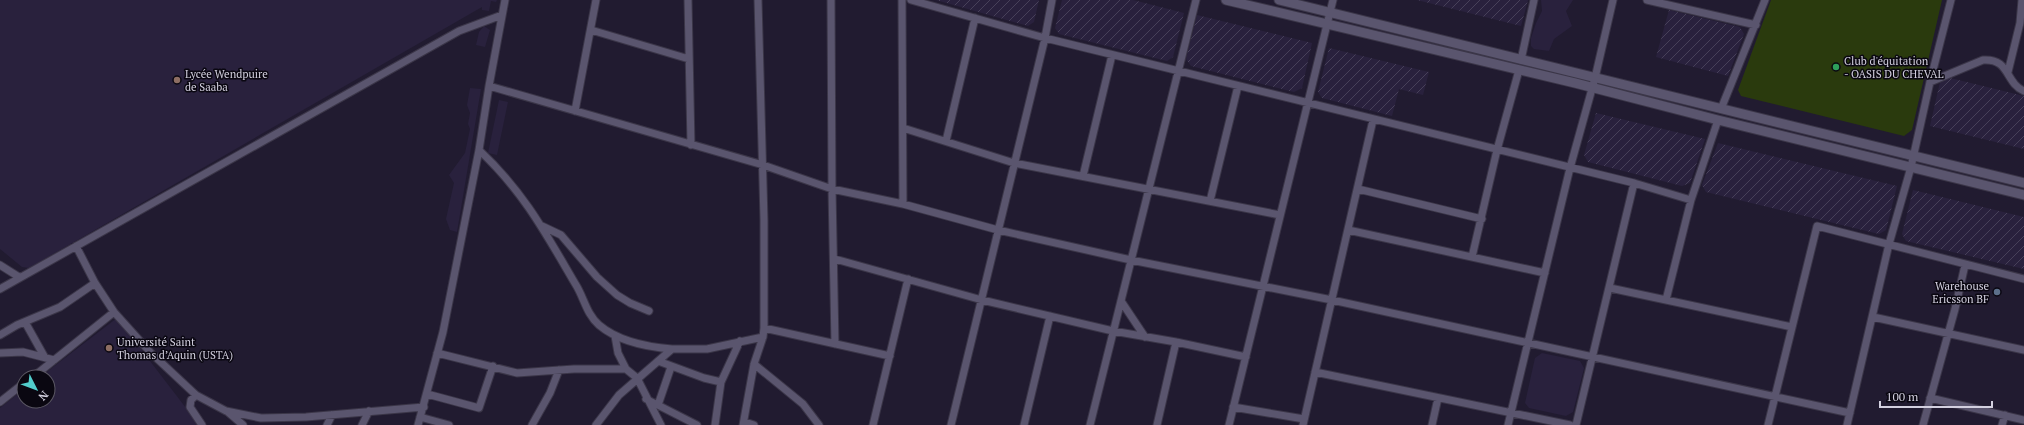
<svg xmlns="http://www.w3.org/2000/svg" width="2024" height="425" font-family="'PT Serif',serif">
	<defs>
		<pattern id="industrial-furrows" width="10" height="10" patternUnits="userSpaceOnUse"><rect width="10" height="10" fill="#29213d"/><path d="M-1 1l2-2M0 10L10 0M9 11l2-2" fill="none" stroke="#474059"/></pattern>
	</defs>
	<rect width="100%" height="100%" fill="#211b30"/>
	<!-- built -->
	<path fill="#29213d" d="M0,0H497L496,2L491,1L489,11L482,10V7L29,268L22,267L0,249Z
		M1541,0H1573L1566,11L1572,26L1554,39L1549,51L1534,49L1531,46V38L1536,23L1542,11Z
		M484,26L490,30L485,47L476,45L479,32Z
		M470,88L481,89L457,232L450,230L446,219L454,183L449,175L465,153L470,129L468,124L470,113L467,105Z
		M499,100L508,102L497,155L488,153Z
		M117,318L199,425H0V408L24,389V401H48V377H40Z
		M1542,353L1580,361L1584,368L1573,412L1566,416L1529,408L1525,403L1535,358Z"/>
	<!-- industrial -->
	<path fill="url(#industrial-furrows)" d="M936,0H1039L1034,22L1028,26Z
		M1062,0H1133L1184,13L1173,57L1167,61L1059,34L1055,28Z
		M1417,0H1528L1521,26Z
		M1669,10L1740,27L1744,34L1728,76L1656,57Z
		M1197,15L1312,43L1302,88L1294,92L1191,66L1186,59Z
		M1329,48L1429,72L1423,95L1399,89L1392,116L1322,98L1318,92Z
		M1946,77L2024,96V149L1930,126L1940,82Z
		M1596,113L1705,139L1690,183L1682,186L1588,162L1584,155Z
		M1718,143L1897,186L1886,230L1879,234L1706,192L1702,185Z
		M1913,190L2024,217V269L1906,241L1902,234Z"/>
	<!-- garden -->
	<path fill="#2a3a0d" d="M1771,0H1942L1912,130L1904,136L1741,96L1738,90Z"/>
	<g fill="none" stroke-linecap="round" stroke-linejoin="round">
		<!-- minor casing -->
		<g stroke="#3b3648" stroke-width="9">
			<path id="minor" d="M688,0L691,145
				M831,0L832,189L835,344
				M902,0L903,204
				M911,0L1045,38L1634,183L1691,200
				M1647,0L1756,25
				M591,30L689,59
				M1521,60L1534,0
				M2008,72L2020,23L2022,0
				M1930,82L1983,60C2010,58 2005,83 2024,91
				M489,86L763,165L832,189L903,204L998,230L1131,260L1332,300L1850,413
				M1721,109L1765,0
				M575,111L596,0
				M903,128L1014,163L1280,215
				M946,141L975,18
				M479,150C524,192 546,234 576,285C584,298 587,315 599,325C619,342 647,347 672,349
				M1083,176L1112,55
				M1358,189L1482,219
				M1210,201L1238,86
				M542,226L561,235L597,277L617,295L630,303L649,311
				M1348,230L1545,273
				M76,246L95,283L114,312L150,352L196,395L226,411L261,418L306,417L424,407
				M1472,257L1497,150L1519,70
				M835,259L982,300L1113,331L1176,342L1246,357
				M0,265L19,277
				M1610,288L1792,327
				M0,289L459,31L502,15
				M1666,300L1691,200L1718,120
				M1121,301L1145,337
				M1873,317L2024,350
				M25,322L44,356
				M764,328L890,356
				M0,335L17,325L60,307L95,283
				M615,336L618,353L626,369L637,378L661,425
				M0,353L23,352L54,360
				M437,353L517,373L574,369H626
				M658,361L704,378L721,382
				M754,364L803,404L819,425
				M1315,372L1570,425
				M33,377L114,312
				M427,394L479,408L493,366
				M196,395L191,400L190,407L202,425
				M1930,398L2024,420
				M646,399L697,425
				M0,402L24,383
				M658,405L671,367
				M1233,407L1304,419
				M228,412L243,425
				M420,417L449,425
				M745,422L754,425
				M327,425L332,415
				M362,425L369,411
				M418,425L443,332L479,150L489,86L505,0
				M532,425L550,393L559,370
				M596,425L619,395L672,349H707L763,337
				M715,425L721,382L740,341
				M743,425L754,364L763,337L764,328V220L758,0
				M873,425L908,279
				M951,425L1045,38L1052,0
				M1024,425L1050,316
				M1090,425L1196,0
				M1157,425L1176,342
				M1229,425L1333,0
				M1303,425L1373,120
				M1432,425L1438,398
				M1508,425L1570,168L1595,78L1613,0
				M1576,425L1634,183
				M1768,425L1817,226L2024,279
				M1847,425L1889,244L1911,167L1930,82L1951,0
				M1923,425L1955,309L1965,265
				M2002,425L2005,415"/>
		</g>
		<!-- tertiary casing -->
		<g stroke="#3b3648" stroke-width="11">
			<path id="tertiary" d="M1226,0L1575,83L1718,120L2024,195
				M1279,0L2024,183"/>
		</g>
		<!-- minor -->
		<use href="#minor" stroke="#5a556e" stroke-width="7"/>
		<!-- tertiary -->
		<use href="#tertiary" stroke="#5a556e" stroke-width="9"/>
	</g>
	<!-- markers -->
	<circle fill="#2e9e5b" stroke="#0a0711" stroke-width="1.5" cx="1836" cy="67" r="4"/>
	<g fill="#8d6e63" stroke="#0a0711" stroke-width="1.5">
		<circle cx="177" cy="80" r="4"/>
		<circle cx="109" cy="348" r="4"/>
	</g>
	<circle fill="#5c6f8a" stroke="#0a0711" stroke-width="1.5" cx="1997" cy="292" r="4"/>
	<g text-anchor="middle" stroke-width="3" stroke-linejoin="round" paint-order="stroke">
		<!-- poi labels -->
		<g font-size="11" fill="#d3d0df" stroke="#0a0711" text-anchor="start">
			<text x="1844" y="65">Club d'équitation<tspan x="1844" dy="13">- OASIS DU CHEVAL</tspan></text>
			<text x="185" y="78">Lycée Wendpuire<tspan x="185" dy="13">de Saaba</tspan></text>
			<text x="1989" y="290" text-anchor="end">Warehouse<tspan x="1989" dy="13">Ericsson BF</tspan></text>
			<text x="117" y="346">Université Saint<tspan x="117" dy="13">Thomas d’Aquin (USTA)</tspan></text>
		</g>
	</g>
	<!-- north arrow -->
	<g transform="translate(36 389) rotate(132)"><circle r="19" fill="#0a0711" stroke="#5a5763"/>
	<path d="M0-3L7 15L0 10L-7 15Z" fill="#52cdcc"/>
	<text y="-6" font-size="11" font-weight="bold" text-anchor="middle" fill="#d3d0df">N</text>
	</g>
	<!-- scale -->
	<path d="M1880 401v6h112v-6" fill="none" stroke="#d3d0df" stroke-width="2"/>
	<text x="1886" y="401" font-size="12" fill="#d3d0df" stroke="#0a0711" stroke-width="3" paint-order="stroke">100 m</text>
</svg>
